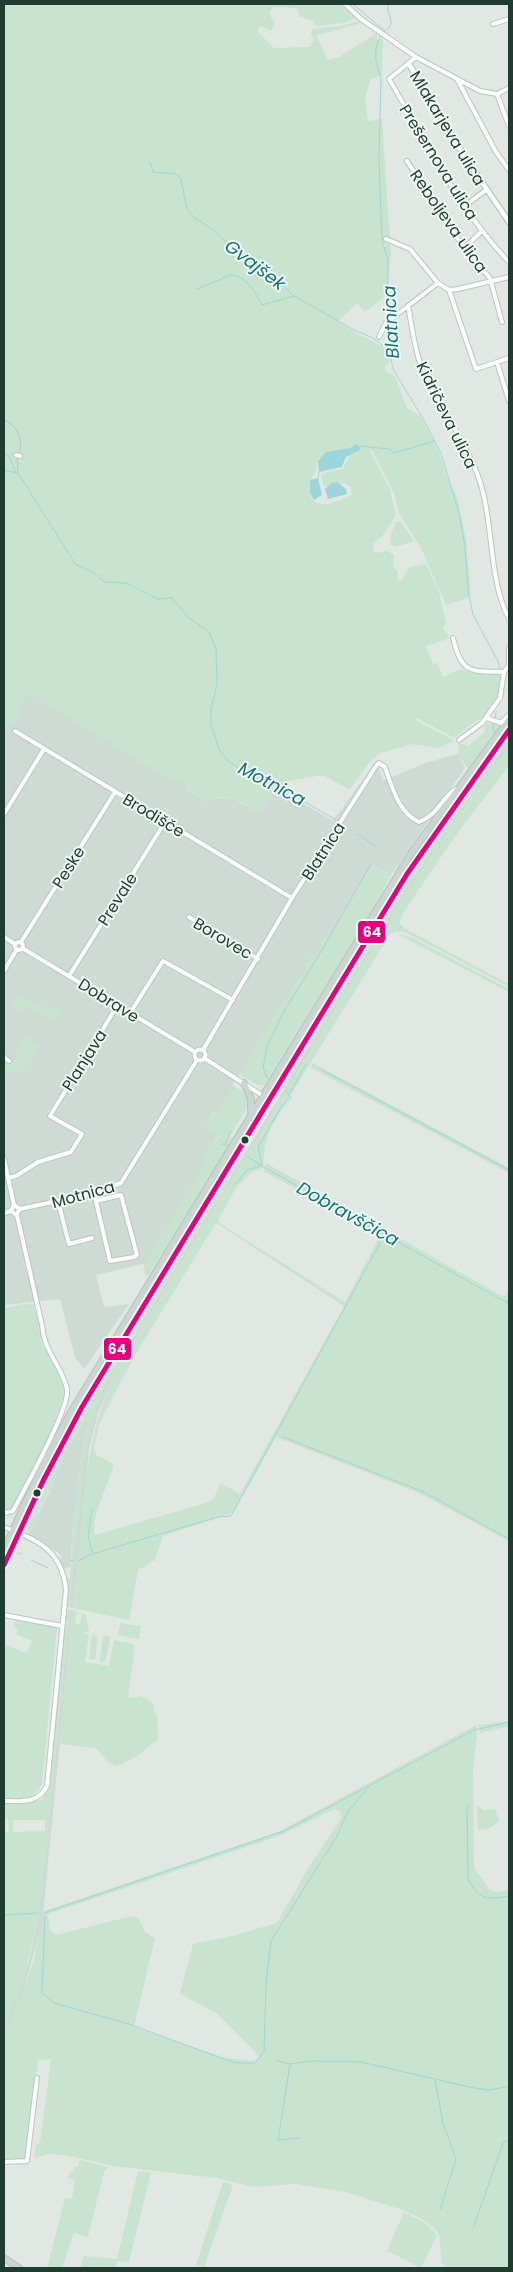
<svg xmlns="http://www.w3.org/2000/svg" width="513" height="2272" font-family="Poppins,sans-serif">
	<rect width="100%" height="100%" fill="#e1e8e4"/>
	<!-- built -->
	<path fill="#cedad4" d="M29,693L158,772L172,779L174,777L187,786L185,789L208,802L212,799L231,797L260,814L277,788L333,821L376,761L383,781L425,763L458,754L465,768L391,875L372,865L283,1013L232,1085L234,1087L218,1114L214,1112L206,1126L219,1135L202,1160L206,1163L146,1263L96,1275L104,1307L129,1304L84,1369L75,1357L60,1299L4,1305V724L10,726L15,723L18,710Z
		M509,742V746L440,842L387,925L114,1375L98,1413L89,1449L73,1608L69,1607L85,1451L96,1404L110,1375L409,884L460,809Z
		M84,1421L89,1422L82,1449L74,1511L70,1567L64,1569L60,1560L62,1556L29,1532L48,1495L60,1465Z
		M70,1610H73L42,1924L23,1992L4,2037V2029L29,1961L39,1915Z"/>
	<!-- green -->
	<path fill="#c8e3cf" fill-rule="evenodd" d="M4,4H343L357,18L344,23L315,26L314,22L300,16L296,8L273,7L270,12L271,18L275,22L271,31L261,26L258,29V32L274,48L310,47L314,39L311,34L312,29L342,26L362,20L364,22L316,36L328,60L339,57L377,33V40L383,38L382,75L371,79L365,97L368,121L382,119L391,255L387,290L386,295L365,312L357,303L338,321C354,335 373,339 390,352V362L385,366V371L395,376L407,408L420,416L439,452L450,485L457,496L466,540L471,593L468,598L446,605L422,550L399,513L394,493L372,450L370,451L389,487L396,515L384,534L374,543L373,551L379,553L386,550L394,555L393,567L398,571V580H402L410,567L426,564L439,592L446,623L443,628L450,638L426,646L433,664L437,663L443,677L461,669L473,673L499,674C502,679 500,684 500,690C496,717 470,721 455,738L416,718L415,720L455,741L437,748L413,744L380,753L370,761L350,790L323,775L288,781L277,788L260,814C244,804 226,789 209,802L185,788L187,786L174,777L172,779L158,772L29,693L18,710L15,723L10,726L4,724ZM348,452L349,457L343,469L327,472L321,475L324,487C334,486 341,479 351,487V495C336,501 326,510 311,499L310,480L315,473L318,460L319,458Z
		M400,521L414,541L395,547L390,544L391,534L396,522Z
		M487,723L502,725L468,769L458,754L459,743L468,746L484,733L485,728L483,726Z
		M509,734V742L421,866L285,1087L279,1091L301,1059L304,1047L412,871Z
		M509,746V766L461,828L403,913L399,923L404,928L509,984V987L405,932L398,931L390,934L271,1127L265,1145L263,1168L251,1173L238,1185L218,1220L219,1223L345,1302L376,1244L379,1234L263,1171L266,1163L502,1296L506,1295L509,1286V1541L419,1493L276,1437L233,1513L163,1536L155,1560L138,1570L129,1620L73,1608C82,1529 81,1448 114,1375L387,925L440,842ZM216,1223L344,1306L240,1494L221,1483L213,1499L206,1503L95,1535C89,1524 109,1481 113,1468V1464L97,1455L94,1449L99,1424L135,1355Z
		M394,863L396,866L371,912L266,1082L264,1085H257L240,1075L273,1016L305,970L303,967L310,955L315,956L325,935L332,932L371,867L373,864L387,874Z
		M397,934L411,937L509,989V992Z
		M16,995L43,1008L46,1004L55,1010L57,1008L62,1010L55,1020L28,1007L23,1012L10,1005Z
		M25,1036L42,1046L23,1072L4,1073V1061L9,1064L13,1063L19,1055L15,1052Z
		M313,1063L509,1168V1173L324,1075L311,1067Z
		M233,1085L246,1094L249,1105L230,1136L232,1137L227,1149L148,1276L145,1274L144,1264L205,1163L202,1160L213,1142H216L219,1136L206,1126L215,1112L218,1114L234,1087Z
		M265,1111L268,1112L242,1153L244,1154L115,1366L96,1404L85,1451L69,1607L66,1605V1578H70L74,1511L82,1449L89,1422L84,1421C64,1458 47,1494 29,1532L57,1552L27,1533V1529L47,1485L49,1474L82,1413Z
		M25,1304L33,1305L40,1325L41,1343L60,1375L66,1392L58,1417L18,1498L11,1510L5,1511L4,1308Z
		M67,1610H70L39,1915L22,1985L4,2029V1832L9,1831L8,1819H4V1804H28L40,1800L42,1801L47,1790ZM13,1820H45V1831L13,1832Z
		M73,1610L77,1611L75,1624H80L82,1613L86,1615L89,1632L82,1631L89,1635L85,1662L109,1666L114,1640L133,1644L134,1653L128,1698L141,1696L154,1704V1712L157,1715L158,1739L137,1756L117,1766L109,1763L96,1748L60,1744Z
		M16,1620L57,1627L42,1785L32,1797L4,1798V1650L6,1645L26,1653L32,1641L16,1634L18,1629L14,1626Z
		M120,1623L141,1626L139,1639L118,1635Z
		M92,1635L98,1637L95,1660L89,1659Z
		M103,1635L111,1637L105,1662L100,1661Z
		M509,1721V1726L480,1733L478,1725Z
		M476,1725L477,1736L473,1769L474,1868L489,1889L496,1892L509,1890V2268H448L441,2262L440,2237L435,2229L424,2220L403,2210L345,2192L296,2184L253,2187L217,2178L113,2166L65,2155L48,2154L34,2158L36,2144L40,2143L51,2059L38,2060L26,2158L23,2161H4V2037L23,1992L33,1963L44,1911L280,1831ZM334,1809L340,1811L341,1818L307,1870L277,1923L229,1937L193,1944L180,1994L215,2012L260,2057L253,2061L226,2058L134,2027L155,1938L145,1932L139,1919L132,1916L56,1935L50,1930L48,1914L282,1835Z
		M477,1805L483,1810L495,1809L499,1821L490,1828L478,1830Z
		M80,2160L108,2167L104,2172L88,2237L74,2233L62,2268H47L65,2198L72,2199L75,2180L68,2178L70,2172H73L74,2167H78Z
		M138,2171L151,2173L129,2262L117,2261L115,2268H80L84,2256L117,2259Z
		M223,2182L233,2185L204,2267L196,2265Z
		M404,2212L425,2223L437,2235L421,2268L387,2251Z"/>
	<!-- water -->
	<path fill="#9dd6da" d="M357,444L361,449L346,457L342,467L319,472L318,461L326,452L350,448Z
		M318,478L322,495L314,500L310,493V480Z
		M337,482L346,489L347,494L328,499L325,489L332,483Z"/>
	<g fill="none" stroke-linecap="round" stroke-linejoin="round">
		<!-- stream -->
		<path stroke="#9dd6da" stroke-width="1" d="M353,4L385,31L384,33
			M385,31C398,23 386,16 388,4
			M381,35C373,48 375,65 381,77L379,160L382,241L388,260V320
			M150,162L153,172L176,174L181,179L187,210L195,218L212,229L250,265L271,275L294,296L354,330L371,337L388,349
			M197,289L231,275C247,277 255,292 262,305L294,296
			M388,324L389,350L393,369L422,417L441,453L459,513L465,546L468,590L473,615L498,661L500,668
			M4,420C17,425 24,440 19,453
			M359,446L389,449L394,453L435,441
			M4,453L9,456L16,473
			M17,457L18,472
			M4,470L18,473L76,565L91,571L105,582L126,583L158,599L172,598L188,617L209,632L216,649L217,684L211,710V724L219,749L227,760L252,777L276,785L336,820
			M318,478L319,472
			M495,719L496,712
			M494,722L493,728L495,733
			M358,834L375,846
			M322,1070L509,1170
			M268,1079L263,1068L267,1046L283,1013L322,950L371,864
			M286,1091L291,1098L281,1107L258,1147L262,1166L509,1304
			M290,1093L306,1064
			M222,1144L229,1146
			M225,1144L231,1131
			M246,1156L261,1165
			M235,1184L247,1170L261,1166
			M507,1302L509,1297
			M283,1437L424,1492L509,1539
			M92,1509L88,1536L93,1554
			M18,1553L21,1554
			M31,1560L48,1568
			M70,1560L73,1561
			M78,1561L89,1555L218,1517L231,1516L385,1234
			M467,1806L468,1878C478,1900 487,1900 509,1896
			M44,1913L284,1831L474,1730L509,1722
			M4,1915L38,1913
			M45,1916L42,1993L54,2003L129,2024L218,2057L236,2063H255L264,2052L266,1984L271,1941L337,1836L348,1811L368,1788
			M278,2061L290,2064L312,2061L361,2062L474,2088L490,2090L509,2086
			M290,2064L278,2140L299,2138
			M435,2080L443,2123L456,2159L440,2210
			M474,2226L503,2143L509,2140"/>
		<!-- minor casing -->
		<g stroke="#bec5c1" stroke-width="6">
			<path id="minor" d="M345,4L361,19L416,57L480,91L497,94L509,88
				M493,24L509,19
				M416,57L389,79C426,141 458,209 509,262
				M457,79L496,152L509,170
				M497,94L509,126
				M407,161L464,248L490,278L502,322
				M466,205L486,190
				M386,239L410,249L438,283L449,290L458,289L509,277
				M464,248L482,231
				M438,283L408,306C412,326 414,347 421,366C439,410 471,445 483,492C493,533 490,582 509,619
				M449,290L476,369L509,358
				M379,337L386,323L408,306
				M497,362L509,401
				M16,455L20,456
				M453,638C462,674 469,671 504,672
				M487,718L501,723L509,715
				M15,731L292,898
				M459,740L482,723L500,698L504,672L509,665V648
				M4,814L44,749
				M189,917L258,959
				M4,937L15,944
				M15 946a4 4 0 1 1 8 0a4 4 0 1 1-8 0Z
				M21,942L115,792
				M22,948L195,1052
				M4,971L17,949
				M69,976L165,822
				M130,1013L163,961L233,1000
				M194.5 1055a5.5 5.5 0 1 1 11 0a5.5 5.5 0 1 1-11 0Z
				M203,1050L292,898L376,766L379,763L385,767C392,787 398,812 419,822C439,814 441,798 456,789
				M4,1057L9,1061
				M204,1058L263,1096
				M4,1159L14,1205
				M8,1178L16,1176L38,1162L71,1152L82,1134L50,1116L117,1006
				M94,1193L110,1261L134,1257L137,1255L121,1195L96,1201
				M58,1201L69,1244L92,1238
				M20,1209L94,1193L121,1183L197,1060
				M4,1213L11,1211L14,1205L20,1209L16,1215L11,1211
				M4,1513L13,1511C23,1491 71,1407 67,1389C61,1364 44,1353 42,1325L17,1215
				M4,1527C38,1540 62,1550 66,1590L47,1786C38,1804 21,1801 4,1801
				M4,1615L62,1626
				M4,2162L27,2161L37,2078"/>
		</g>
		<!-- tertiary casing -->
		<g stroke="#bec5c1" stroke-width="7">
			<path id="tertiary" d="M409,64L463,154L509,222"/>
		</g>
		<!-- primary casing -->
		<g stroke="#bbc5c1" stroke-width="8">
			<path id="primary" d="M244,1083L251,1099V1112
				M4,1550L41,1469L70,1414L219,1168L412,852L509,720
				M4,1565L43,1481L82,1407L407,874L451,809L509,730
				M4,2258L19,2268"/>
		</g>
		<!-- minor -->
		<use href="#minor" stroke="#fafcfb" stroke-width="4"/>
		<!-- tertiary -->
		<use href="#tertiary" stroke="#fafcfb" stroke-width="4.5"/>
		<!-- primary -->
		<use href="#primary" stroke="#ccd5d2" stroke-width="5.5"/>
		<!-- bus-1 casing -->
		<g stroke="#eef7f2" stroke-width="9">
			<path id="bus-1" d="M4,1565L43,1481L82,1407L407,874L509,730"/>
		</g>
		<!-- bus-1 -->
		<use href="#bus-1" stroke="#e5007d" stroke-width="5"/>
	</g>
	<!-- markers -->
	<g fill="#1e3c32" stroke="#eef7f2" stroke-width="2">
		<circle cx="245" cy="1140" r="4.5"/>
		<circle cx="37" cy="1493" r="4.5"/>
	</g>
	<g text-anchor="middle" stroke-width="4" stroke-linejoin="round" paint-order="stroke">
		<!-- street labels -->
		<g font-size="16" fill="#1e3c32" stroke="#eef7f2">
			<text transform="translate(448 128) rotate(59)" y="6">Mlakarjeva ulica</text>
			<text transform="translate(439 162) rotate(58)" y="6">Prešernova ulica</text>
			<text transform="translate(449 221) rotate(55)" y="6">Reboljeva ulica</text>
			<text transform="translate(447 415) rotate(64)" y="6">Kidričeva ulica</text>
			<text transform="translate(154 815) rotate(31)" y="6">Brodišče</text>
			<text transform="translate(323 851) rotate(-57)" y="6">Blatnica</text>
			<text transform="translate(68 867) rotate(-58)" y="6">Peske</text>
			<text transform="translate(117 899) rotate(-58)" y="6">Prevale</text>
			<text transform="translate(223 938) rotate(31)" y="6">Borovec</text>
			<text transform="translate(109 1000) rotate(32)" y="6">Dobrave</text>
			<text transform="translate(84 1060) rotate(-58)" y="6">Planjava</text>
			<text transform="translate(83 1194) rotate(-15)" y="6">Motnica</text>
		</g>
		<!-- water labels -->
		<g font-size="18" font-style="italic" fill="#14727c" stroke="#eef7f2">
			<text transform="translate(255 265) rotate(37)" y="6">Gvajšek</text>
			<text transform="translate(391 322) rotate(-93)" y="6">Blatnica</text>
			<text transform="translate(272 784) rotate(28)" y="6">Motnica</text>
			<text transform="translate(348 1214) rotate(29)" y="6">Dobravščica</text>
		</g>
	</g>
	<g stroke="#eef7f2" stroke-width="2">
		<rect x="357" y="920" width="29" height="24" rx="5" fill="#e5007d"/>
		<rect x="103" y="1337" width="29" height="24" rx="5" fill="#e5007d"/>
	</g>
	<g font-size="14" text-anchor="middle" font-weight="bold" fill="#fff">
		<text x="372" y="937">64</text>
		<text x="117" y="1354">64</text>
	</g>
	<!-- border -->
	<rect width="513" height="2272" fill="none" stroke="#1e3c32" stroke-width="10"/>
</svg>
